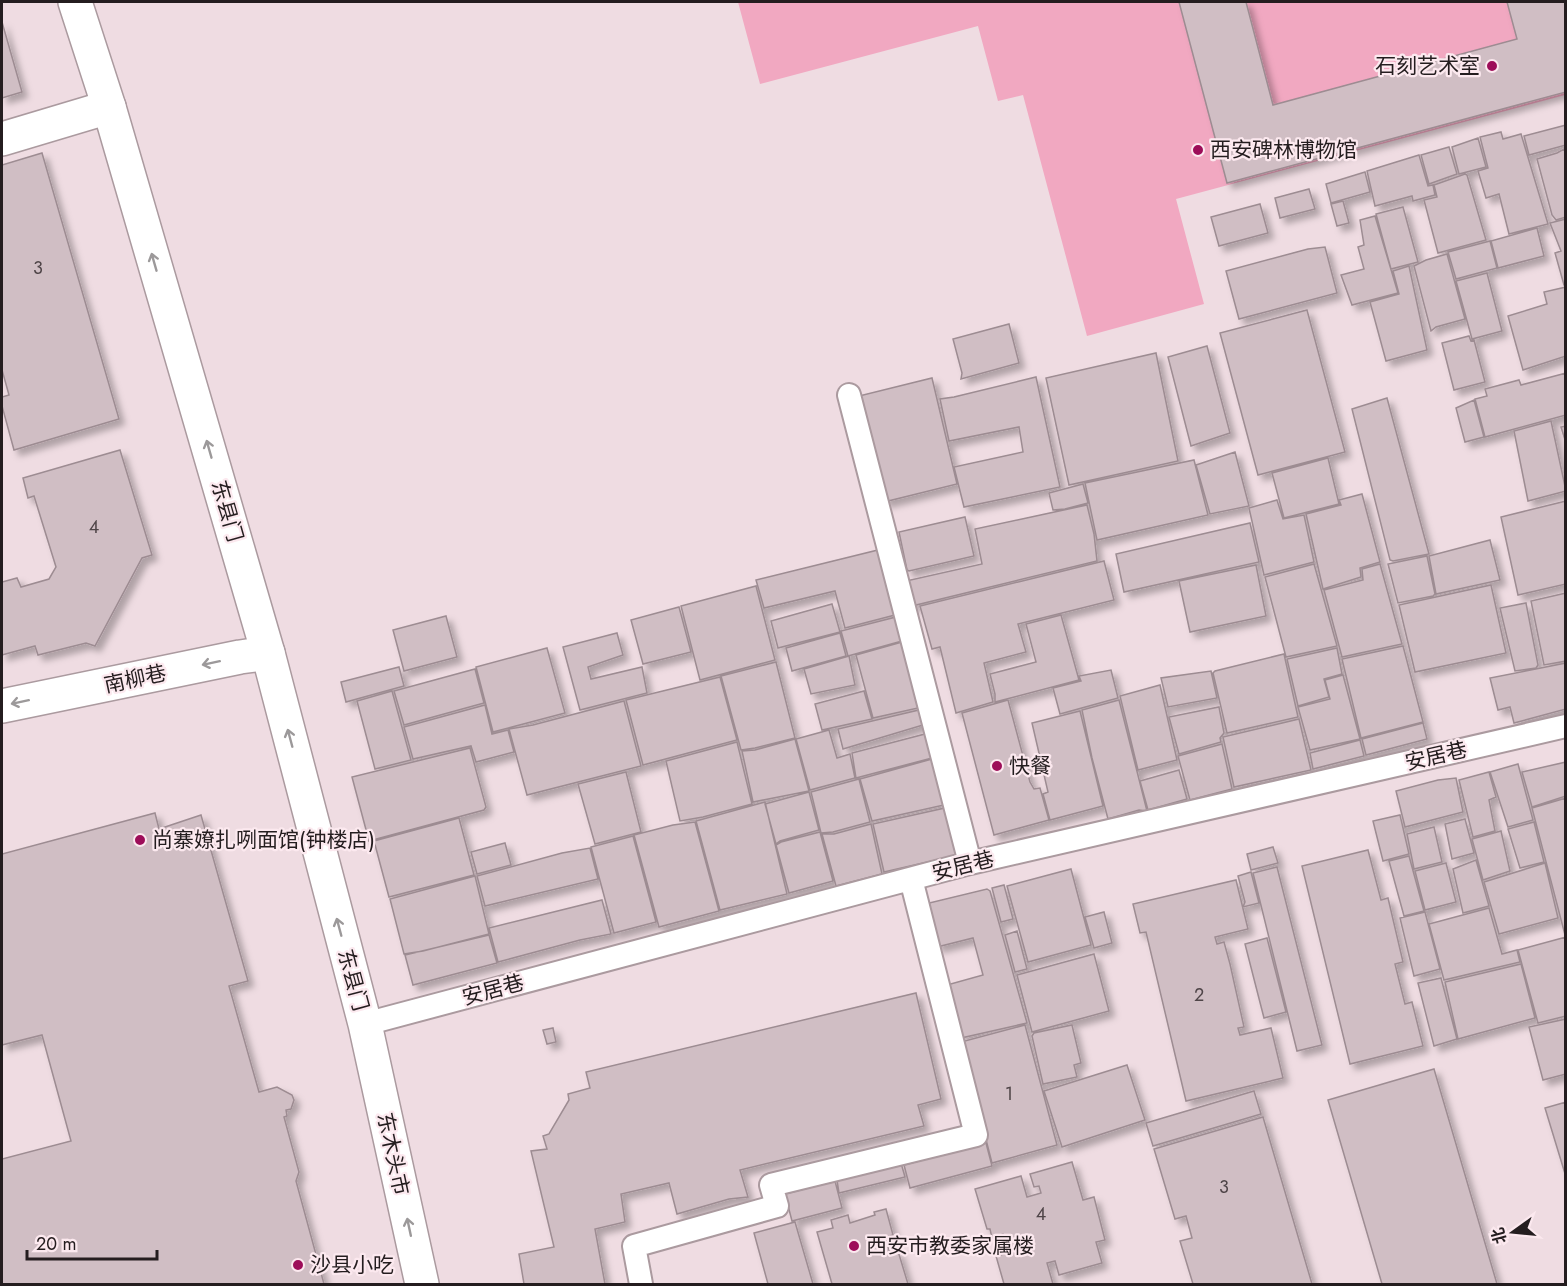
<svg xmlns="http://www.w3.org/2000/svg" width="1567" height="1286" font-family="Jost,'Noto Sans SC',sans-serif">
	<defs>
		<filter id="shadow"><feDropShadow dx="5.5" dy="5.5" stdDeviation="3" flood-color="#0004"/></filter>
	</defs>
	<rect width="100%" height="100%" fill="#efdce2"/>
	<!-- green -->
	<path fill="#f1a8c1" d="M738,2H1565V95L1176,199L1204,304L1087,336L1023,95L998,101L978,26L760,84Z"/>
	<!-- building -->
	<path fill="#d0bec4" stroke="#9d8c92" stroke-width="1.5" filter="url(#shadow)" d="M1179,2H1246L1273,105L1517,39L1507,2H1566V92L1227,183Z
		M2,22L22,92L2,98Z
		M1566,125V145L1529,155L1524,136Z
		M1501,132L1503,139L1521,134L1548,224L1509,234L1499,194L1486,198L1478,171L1488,168L1480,137Z
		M1478,138L1486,167L1459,174L1452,147Z
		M1449,147L1457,174L1429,184L1421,155Z
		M1564,149L1566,155V217L1556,220L1552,215L1537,159L1557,153Z
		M42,153L119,419L14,450L2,406V397L9,395L2,370V165Z
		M1419,155L1428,186L1433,185L1435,195L1413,201L1412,196L1375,206L1367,171Z
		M1365,172L1370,192L1331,203L1326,184Z
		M1465,174L1467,175L1486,240L1438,253L1424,200L1437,197L1434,185Z
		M1309,189L1315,209L1280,218L1275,198Z
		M1343,201L1349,223L1337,226L1331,204Z
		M1260,204L1268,233L1219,246L1211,217Z
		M1403,207L1418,262L1391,269L1376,214Z
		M1375,216L1398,293L1352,305L1341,275L1364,269L1358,247L1364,245L1360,220Z
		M1566,219V285H1564L1555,253L1561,251L1550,223Z
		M1537,228L1544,256L1498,268L1491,241Z
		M1490,241L1497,268L1456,279L1448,252Z
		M1325,247L1337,293L1239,319L1226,271L1308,249Z
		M1447,254L1465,319L1436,327L1431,331L1414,266L1426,260Z
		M1409,266L1427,350L1386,361L1370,302L1399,294L1393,271Z
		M1487,273L1502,331L1472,339L1456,281Z
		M1566,287V356L1523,370L1508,316L1547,304L1544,292Z
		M1307,310L1345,452L1258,475L1220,333Z
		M1009,324L1019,363L961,379L962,373L953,339Z
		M1469,336L1471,341L1474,340L1485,382L1454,390L1442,343Z
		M1207,346L1230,433L1191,446L1168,357Z
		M1156,353L1178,461L1069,485L1046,378Z
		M1566,373V415L1485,437L1475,399L1487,396L1485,389L1519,380L1521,385Z
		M1036,377L1060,487L964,507L954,467L1023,452L1019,427L949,441L940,399L954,397Z
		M932,378L957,484L884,502L859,396Z
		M1387,398L1429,554L1393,561L1390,560L1352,409Z
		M1474,400L1484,437L1465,442L1456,408Z
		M1551,421L1566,491L1528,501L1514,431Z
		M1566,426V443L1561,427Z
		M120,450L152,555L142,558L95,646L86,643L38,655L35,646L2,655V582L17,578L21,587L49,579L56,567L34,496L28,498L23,478Z
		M1235,452L1249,506L1210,514L1196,465Z
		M1328,458L1339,504L1284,518L1272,473Z
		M1194,460L1208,515L1097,540L1085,483Z
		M1083,484L1088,503L1065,509L1053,510L1049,493Z
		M1362,494L1380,562L1360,568L1361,577L1323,589L1306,514L1341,505L1339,500Z
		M1277,500L1283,519L1304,515L1314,562L1264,575L1249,508Z
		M1566,501V584L1518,595L1501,517Z
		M1087,505L1094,534L1097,561L912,606L906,581L982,564L975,529Z
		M965,517L974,556L909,571L907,570L899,532Z
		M1250,523L1259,562L1124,592L1116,554Z
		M1490,540L1500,580L1436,594L1429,556Z
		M878,550L895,615L845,628L835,591L764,608L756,580Z
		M1427,556L1435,594L1433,596L1398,603L1388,564Z
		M1104,561L1114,600L1018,624L1026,652L984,663L993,702L956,713L940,647L932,649L920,606Z
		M1314,564L1337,646L1286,657L1265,577Z
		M1380,564L1402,644L1342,657L1324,590L1363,580L1362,569Z
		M1256,565L1266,616L1190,632L1179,581Z
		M1491,585L1506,653L1415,672L1399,605Z
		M756,586L775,660L700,680L681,606Z
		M1566,593V661L1544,665L1531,601Z
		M1526,603L1538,665L1536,668L1515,671L1500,608Z
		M832,604L840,632L778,648L771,621Z
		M679,607L691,652L643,664L631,620Z
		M1061,615L1079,680L995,702V694L990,674L1036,662L1026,624Z
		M446,616L457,657L404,671L393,630Z
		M896,617L902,641L848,656L841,631Z
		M617,633L623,655L588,667L591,679L642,667L647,693L580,710L563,647Z
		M840,633L846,656L792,671L786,648Z
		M902,642L918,708L873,718L856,655Z
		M1403,646L1423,722L1361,738L1342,659Z
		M547,648L565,713L493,732L476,667Z
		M1337,648L1342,674L1324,679L1329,697L1298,706L1287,659Z
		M1284,654L1298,717L1227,733L1213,673L1215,671Z
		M849,656L855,685L811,694L804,669Z
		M776,662L795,738L755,748L741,750L721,676Z
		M1566,663V709L1514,723L1510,707L1498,710L1490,678Z
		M399,667L404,686L346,702L341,682Z
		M475,669L484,703L404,725L394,691Z
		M1111,670L1118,698L1060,714L1053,688L1081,681L1079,676Z
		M1211,671L1217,698L1168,707L1161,678Z
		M1343,675L1360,739L1310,750L1298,707L1330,699L1325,680Z
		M720,677L737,740L643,765L626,700Z
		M1160,685L1177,760L1138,770L1120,696Z
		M392,691L411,760L375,769L357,701Z
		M864,691L872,719L822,730L815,704Z
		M1008,700L1030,782L1034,789L1040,788L1049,820L994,835L962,713Z
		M1119,700L1147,811L1139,810L1108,819L1092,758L1082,710Z
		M624,701L641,766L527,795L509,729L533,725Z
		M485,705L492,734L508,730L514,752L476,762L471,746L413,759L404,727Z
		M1219,707L1224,733L1220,738L1221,742L1179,754L1169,717Z
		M919,710L923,725L843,749L838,729Z
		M1080,711L1103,806L1050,820L1043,794L1048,792L1032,723Z
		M1299,719L1311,770L1234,787L1223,737Z
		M1423,723L1427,739L1366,755L1362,739Z
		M829,730L837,758L850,754L855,778L810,790L796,739Z
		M925,734L932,758L856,778L852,753Z
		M795,739L809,791L753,802L742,751L755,750Z
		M1360,740L1364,756L1313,769L1310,753Z
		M737,742L752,804L703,817L680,821L666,761Z
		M1222,744L1232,789L1190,800L1178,756Z
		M470,748L486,807L484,810L369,841L352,777Z
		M932,759L944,805L872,821L860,779Z
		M1566,762V796L1532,807L1522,772Z
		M1518,764L1533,820L1508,827L1490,772Z
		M1179,770L1187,799L1148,810L1140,781Z
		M626,772L641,832L595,844L578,784Z
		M1489,772L1496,797L1489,800L1495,831L1473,837L1459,780Z
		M1456,778L1463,812L1405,827L1396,791L1438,780Z
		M859,779L870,822L833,832L821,833L811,792Z
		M809,792L819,830L780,841L776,844L765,804Z
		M1566,798V935H1565L1532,808Z
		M765,802L787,894L720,910L696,821Z
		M945,808L958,855L884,872L873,824Z
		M155,813L159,829L201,815L248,981L229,986L259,1092L277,1087L292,1095L294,1100L291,1109L286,1110L287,1116L284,1117L299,1172L296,1181L324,1284H2V1159L71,1141L42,1035L2,1045V854Z
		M1400,815L1409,854L1383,861L1373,821Z
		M459,818L474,875L389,897L374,841Z
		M1465,819L1474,853L1452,859L1445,824Z
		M695,822L719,911L659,927L634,835L673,825Z
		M1534,822L1544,862L1520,868L1508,829Z
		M871,824L882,874L836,886L822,834H834Z
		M1434,827L1442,862L1414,869L1407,834Z
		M1501,831L1510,871L1483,880L1472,839Z
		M820,832L833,881L789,893L776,845L781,842Z
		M633,836L656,922L614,933L591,847Z
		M505,843L511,865L477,874L471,852Z
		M1273,847L1278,863L1251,870L1247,854Z
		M590,848L598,879L485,906L477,876L562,853Z
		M1368,850L1381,900L1388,898L1403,962L1395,964L1405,1004L1412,1002L1423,1046L1350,1064L1302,866Z
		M1409,856L1424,911L1404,916L1389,861Z
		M1476,860L1489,906L1463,913L1453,869Z
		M1446,863L1456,902L1425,910L1415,871Z
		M1545,863L1558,918L1499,934L1484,882Z
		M1277,867L1322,1045L1297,1051L1253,873Z
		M1071,869L1091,945L1028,962L1007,886Z
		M1251,872L1259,903L1243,907L1245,902L1238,876Z
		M475,876L489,934L423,951L404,954L390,899Z
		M1236,880L1248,929L1215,937L1217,944L1224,942L1230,964L1244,1027L1238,1028L1240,1035L1271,1028L1283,1078L1186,1101L1146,932L1140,933L1133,904Z
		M1004,885L1013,919L1001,922L992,888Z
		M987,889L990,891L1027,1023L961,1038L947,985L983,975L973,938L937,947L925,904Z
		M602,900L611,934L580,940L498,962L489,928Z
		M1489,908L1502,954L1517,950L1520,962L1444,980L1429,924Z
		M1104,912L1112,943L1094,948L1085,917Z
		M1425,912L1440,969L1414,976L1400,918Z
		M1017,931L1027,969L1015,972L1005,935Z
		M489,935L497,963L413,985L405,955Z
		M1566,937V1016L1538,1023L1518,950Z
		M1267,938L1286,1012L1264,1018L1245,944Z
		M1094,954L1109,1011L1032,1032L1017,975Z
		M1521,964L1535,1018L1458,1039L1445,982Z
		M1441,978L1457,1039L1434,1046L1418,983Z
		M916,993L941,1099L918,1105L924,1126L740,1170L748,1197L729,1199L677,1214L669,1183L621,1194L625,1222L595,1229L605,1284H524L519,1254L554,1247L531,1151L547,1149L543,1136L549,1134L569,1100L568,1094L590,1088L586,1072Z
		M1566,1019V1074L1543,1080L1529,1027Z
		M1025,1025L1057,1145L992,1163L961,1042Z
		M1072,1025L1081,1063L1074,1065L1077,1077L1043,1084L1032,1036L1034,1033Z
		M553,1028L556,1042L547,1044L543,1030Z
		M1127,1065L1145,1120L1062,1147L1044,1091Z
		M1434,1069L1497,1284H1382L1328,1100Z
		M1254,1091L1261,1114L1153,1146L1146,1123Z
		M1566,1102V1177L1545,1108Z
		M1263,1117L1312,1284H1193L1180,1241L1192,1238L1186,1216L1175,1219L1154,1149Z
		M986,1143L992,1166L910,1188L904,1165Z
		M1072,1162L1083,1200L1094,1197L1105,1240L1096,1242L1102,1263L1059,1275L1055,1261L1047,1263L1053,1284H1004L996,1256L1008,1253L1003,1234L992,1238L990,1229H987L975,1189L1021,1176L1027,1197L1041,1193L1039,1186L1034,1187L1030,1174Z
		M901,1163L905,1177L839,1193L837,1180Z
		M835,1181L842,1208L792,1221L785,1194Z
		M886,1209L893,1235L886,1237L890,1254L898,1251L908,1284H832L817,1232L833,1228L831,1220L848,1215L850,1223L875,1215L874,1212Z
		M795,1222L813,1284H768L754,1233Z"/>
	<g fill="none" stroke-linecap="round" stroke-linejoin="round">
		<!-- service casing -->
		<g stroke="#ab9a9f" stroke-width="26">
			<path id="service" d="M849,395L970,863
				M365,1024L970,863L1566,726
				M641,1284L634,1246L777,1206L771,1185L976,1135L911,879"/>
		</g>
		<!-- minor casing -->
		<g stroke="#ab9a9f" stroke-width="36">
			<path id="minor" d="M2,139L109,107
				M2,706L240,657L268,653"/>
		</g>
		<!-- tertiary casing -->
		<g stroke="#ab9a9f" stroke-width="36">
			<path id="tertiary" d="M75,2L109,107L268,653L365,1024L422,1284"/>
		</g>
		<!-- service -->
		<use href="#service" stroke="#fff" stroke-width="22"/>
		<!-- minor -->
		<use href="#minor" stroke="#fff" stroke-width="33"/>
		<!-- tertiary -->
		<use href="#tertiary" stroke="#fff" stroke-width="33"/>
	</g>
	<!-- one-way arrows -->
	<defs><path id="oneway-shaft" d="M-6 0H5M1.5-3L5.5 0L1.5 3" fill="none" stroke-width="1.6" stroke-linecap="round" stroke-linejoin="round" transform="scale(1.5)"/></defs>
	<g stroke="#9c999a">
		<use href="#oneway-shaft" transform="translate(154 262) rotate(-106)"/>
		<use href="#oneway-shaft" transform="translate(209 449) rotate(-106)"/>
		<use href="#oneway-shaft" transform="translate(211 663) rotate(168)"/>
		<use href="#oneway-shaft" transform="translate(20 702) rotate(168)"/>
		<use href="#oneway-shaft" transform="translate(290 738) rotate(-105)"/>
		<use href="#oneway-shaft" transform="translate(339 927) rotate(-105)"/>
		<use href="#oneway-shaft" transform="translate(409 1227) rotate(-102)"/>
	</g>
	<!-- markers -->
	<g fill="#9d0d59" stroke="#fce9ef" stroke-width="2">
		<circle cx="1492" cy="66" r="6"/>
		<circle cx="1198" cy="150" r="6"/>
		<circle cx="997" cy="766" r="6"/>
		<circle cx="140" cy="840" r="6"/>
		<circle cx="854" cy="1246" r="6"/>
		<circle cx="298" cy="1265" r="6"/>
	</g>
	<g text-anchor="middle" stroke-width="4.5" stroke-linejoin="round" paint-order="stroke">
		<!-- number labels -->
		<g font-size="18" fill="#4f4548">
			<text x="38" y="274">3</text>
			<text x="94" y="533">4</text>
			<text x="1199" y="1001">2</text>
			<text x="1009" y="1100">1</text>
			<text x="1224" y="1193">3</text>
			<text x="1041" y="1220">4</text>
		</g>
		<!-- poi labels -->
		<g font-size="21" fill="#241d1f" stroke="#fce9ef" text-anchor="start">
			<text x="1480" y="73" text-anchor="end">石刻艺术室</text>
			<text x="1210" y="157">西安碑林博物馆</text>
			<text x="1009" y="773">快餐</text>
			<text x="152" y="847">尚寨嫽扎咧面馆(钟楼店)</text>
			<text x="866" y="1253">西安市教委家属楼</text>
			<text x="310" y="1272">沙县小吃</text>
		</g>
		<!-- street labels -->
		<g font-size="21" fill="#241d1f" stroke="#fce9ef">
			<text transform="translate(227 511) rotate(74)" y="7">东县门</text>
			<text transform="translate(135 679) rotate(-12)" y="7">南柳巷</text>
			<text transform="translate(1436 756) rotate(-13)" y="7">安居巷</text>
			<text transform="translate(963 866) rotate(-14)" y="7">安居巷</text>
			<text transform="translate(353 980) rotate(75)" y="7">东县门</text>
			<text transform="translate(493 990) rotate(-15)" y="7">安居巷</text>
			<text transform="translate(393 1154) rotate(78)" y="7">东木头市</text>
		</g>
	</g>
	<!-- border -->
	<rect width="1567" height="1286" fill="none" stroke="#241d1f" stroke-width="6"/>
	<!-- north arrow -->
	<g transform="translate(1513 1232) rotate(255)" stroke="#fce9ef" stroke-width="4.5" paint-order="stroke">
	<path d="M0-4.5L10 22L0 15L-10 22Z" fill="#241d1f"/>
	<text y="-9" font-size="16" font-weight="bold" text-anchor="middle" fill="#241d1f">北</text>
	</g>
	<!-- scale -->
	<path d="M27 1250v9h130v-9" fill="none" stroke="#241d1f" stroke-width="3"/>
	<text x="36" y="1250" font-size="18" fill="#241d1f" stroke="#fce9ef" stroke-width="4.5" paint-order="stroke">20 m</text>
</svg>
